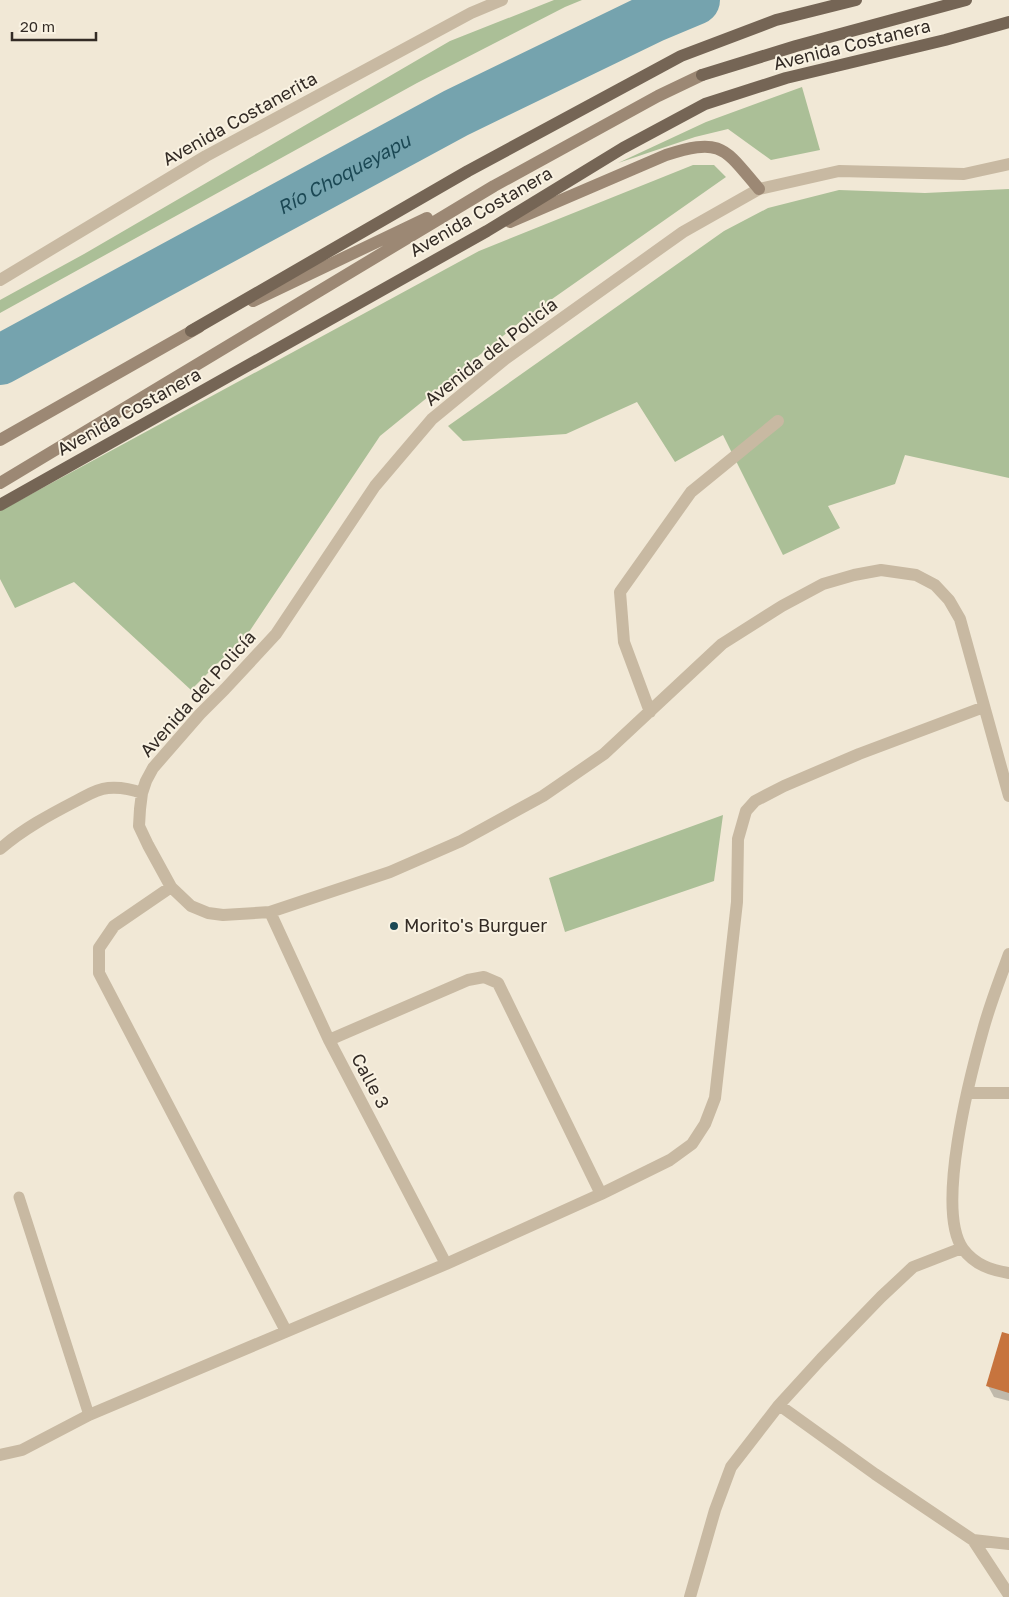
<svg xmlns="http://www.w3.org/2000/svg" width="1009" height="1597" font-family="'Golos Text',sans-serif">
	<rect width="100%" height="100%" fill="#f1e8d6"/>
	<!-- green -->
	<path fill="#abbf97" d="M554,0H582L565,7L417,83L0,313V300L84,254L450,41Z
		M802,87L820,150L771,160L728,129L695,137L618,163L706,122Z
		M693,165H714L726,177L525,318L380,436L249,632L191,690L74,582L15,608L0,579V511L479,251Z
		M1009,189V478L905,455L895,484L828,506L840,528L783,555L723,435L675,462L637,402L566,434L463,441L448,426L724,231L768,208L839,190L925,193Z
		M723,815L714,881L565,932L549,878Z"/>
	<!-- shadow -->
	<path fill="#0003" d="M1009,1335V1401L994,1397L988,1386Z"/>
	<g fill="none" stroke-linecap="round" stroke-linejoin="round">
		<!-- river -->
		<path stroke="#75a3ae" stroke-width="50" id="s1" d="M0,360L456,113L652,18L695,0"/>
	</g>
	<!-- building -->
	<path fill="#c7743e" d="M1002,1332L1009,1334V1393L986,1386Z"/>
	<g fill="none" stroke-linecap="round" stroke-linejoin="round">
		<!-- lane -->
		<path stroke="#c8b9a2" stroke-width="11" d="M19,1197L89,1415"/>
		<!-- street -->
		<path stroke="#c8b9a2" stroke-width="12" d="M1009,164L964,174L839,171L759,189L683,232L505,359L432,419L375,486L276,634L225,689L200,714L153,768L146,781L142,793L140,809L139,826L148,845L171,887L191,906L208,913L223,915L270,912L390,872L461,841L543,796L604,754L722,644L782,606L823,584L854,575L881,570L916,575L935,585L949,600L960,619L1009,796
			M0,280L206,156L471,13L502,0
			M650,712L624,642L620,592L691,492L778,421
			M0,849C23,829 49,815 76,801C86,796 96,789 108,788C120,787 131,789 142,793
			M171,887L114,926L99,948V973L286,1331
			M270,912L329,1040L446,1264
			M1009,954C1000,979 990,1004 983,1030C970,1076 935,1210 963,1249C975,1265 991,1270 1009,1273
			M329,1040L468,980L484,977L498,983L601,1194
			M967,1093H1009
			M779,1405L875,1474L973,1540L1009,1544
			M0,1455L22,1450L89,1415L446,1264L601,1194L670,1160L692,1144L705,1124L715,1098L737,902L738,839L746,811L755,801L784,786L859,754L984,707
			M973,1540L1009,1595
			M690,1597L715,1510L731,1467L779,1405L821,1359L881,1297L913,1267L962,1248"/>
		<!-- secondary -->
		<path stroke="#9c8874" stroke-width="12" d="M510,222L666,155C722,137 724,148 759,189
			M253,301L427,218
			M0,440L199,327
			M0,483L494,186L658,96L702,75"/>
		<!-- primary -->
		<path stroke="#756555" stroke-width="12" d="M702,75L796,46L966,0
			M191,331L468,171L681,56L776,20L856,0
			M0,505L487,231L623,148L705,104L786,78L945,40L1009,22"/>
	</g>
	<!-- markers -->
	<circle fill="#1b4854" stroke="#f9f2e2" stroke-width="2" cx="394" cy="926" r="5"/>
	<g text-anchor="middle" stroke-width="4" stroke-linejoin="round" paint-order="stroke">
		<!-- street labels -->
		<g font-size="18" fill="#332b25" stroke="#f9f2e2">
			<text transform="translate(852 45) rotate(-14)" y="6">Avenida Costanera</text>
			<text transform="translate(240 119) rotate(-29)" y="6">Avenida Costanerita</text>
			<text transform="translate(481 212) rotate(-30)" y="6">Avenida Costanera</text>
			<text transform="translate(491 352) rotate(-38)" y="6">Avenida del Policía</text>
			<text transform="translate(129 412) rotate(-29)" y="6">Avenida Costanera</text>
			<text transform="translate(198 694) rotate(-48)" y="6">Avenida del Policía</text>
			<text transform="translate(370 1081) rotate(62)" y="6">Calle 3</text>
		</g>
		<!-- poi labels -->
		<g font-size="18" fill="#332b25" stroke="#f9f2e2" text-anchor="start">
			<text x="404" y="932">Morito's Burguer</text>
		</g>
		<!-- water labels -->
		<g font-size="19" font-style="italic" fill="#1b4854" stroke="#f9f2e2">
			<text dy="7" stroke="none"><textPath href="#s1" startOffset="391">Río Choqueyapu</textPath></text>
		</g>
	</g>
	<!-- scale -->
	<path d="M12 32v8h84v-8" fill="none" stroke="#332b25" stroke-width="2.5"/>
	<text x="20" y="32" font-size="15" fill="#332b25" stroke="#f9f2e2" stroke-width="4" paint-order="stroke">20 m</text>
</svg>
